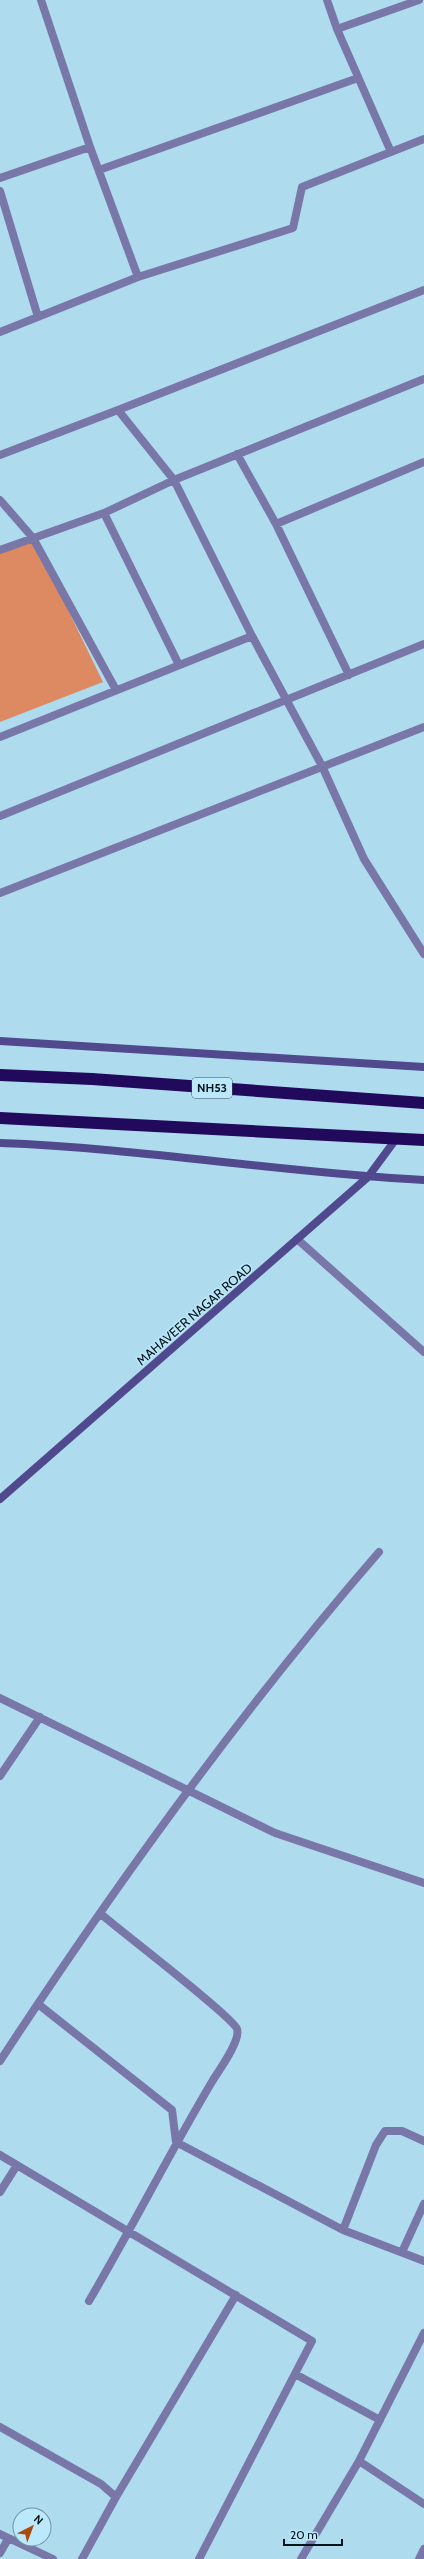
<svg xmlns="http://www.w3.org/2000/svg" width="424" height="2559" font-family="Cabin,sans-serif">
	<rect width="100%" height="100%" fill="#afdbee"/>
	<!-- green -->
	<path fill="#dd8a63" d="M34,540L103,682L0,722V553Z"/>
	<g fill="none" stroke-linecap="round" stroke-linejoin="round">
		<!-- street -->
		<path stroke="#7977a7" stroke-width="8" d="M327,0L337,29
			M90,147L138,277L293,228L302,187L424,139
			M391,152L337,29L419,0
			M99,170L358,78
			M0,178L90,147L41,0
			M0,191L38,317
			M0,332L138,277
			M118,410L424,290
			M237,454L276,524L349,675
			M0,455L118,410L174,480L252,636L322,766L364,859L424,954
			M0,500L33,538L116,690
			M104,513L179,665
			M276,524L424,462
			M0,550L104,513L174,480L424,379
			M0,737L252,636
			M0,816L424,644
			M0,893L424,727
			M297,1239L424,1352
			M0,1698L275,1833L424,1883
			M0,1776L40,1717
			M38,2004L172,2110L176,2142L343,2230L424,2261
			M0,2061C116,1884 240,1712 379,1552
			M0,2155L312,2341L199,2559
			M0,2192L17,2165
			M343,2230L376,2145L385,2131H402L424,2141
			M402,2252L424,2204
			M89,2301C132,2228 170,2152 213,2080C220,2069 241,2040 237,2029C232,2016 119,1930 101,1914
			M295,2374L380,2420
			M0,2427L101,2484L116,2497
			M359,2461L424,2504
			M0,2534L53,2559
			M0,2553L8,2539
			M82,2559L116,2497L236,2295
			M301,2559L359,2461L424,2333
			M419,2559L424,2549"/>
		<!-- secondary -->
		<path stroke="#50498e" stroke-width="8" d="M0,1041L424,1067
			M0,1143C142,1148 282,1173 424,1180
			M0,1499L368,1177L396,1139"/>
		<!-- highway -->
		<path stroke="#21095b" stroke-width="12" d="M0,1075L92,1079L424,1103
			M0,1118L424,1140"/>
	</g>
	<g text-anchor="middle" stroke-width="3" stroke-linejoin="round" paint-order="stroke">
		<!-- shield labels -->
		<rect fill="#bce8fb" stroke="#3b545e" stroke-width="1" x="192" y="1078" width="40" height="20" rx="3"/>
		<g font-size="12" font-weight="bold" fill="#04141b">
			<text x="212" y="1092">NH53</text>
		</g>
		<!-- street labels -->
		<g font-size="13" fill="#04141b" stroke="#bce8fb">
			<text transform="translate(194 1314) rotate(-41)" y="5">MAHAVEER NAGAR ROAD</text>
		</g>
	</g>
	<!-- north arrow -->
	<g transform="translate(32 2527) rotate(42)"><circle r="19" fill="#bce8fb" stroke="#7293a1"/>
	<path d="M0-3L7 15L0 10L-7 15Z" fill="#ac4a0c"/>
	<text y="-6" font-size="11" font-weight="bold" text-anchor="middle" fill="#04141b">N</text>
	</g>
	<!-- scale -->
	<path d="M284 2539v6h58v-6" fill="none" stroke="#04141b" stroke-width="2"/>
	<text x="290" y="2539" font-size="12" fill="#04141b" stroke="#bce8fb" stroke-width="3" paint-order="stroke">20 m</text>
</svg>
